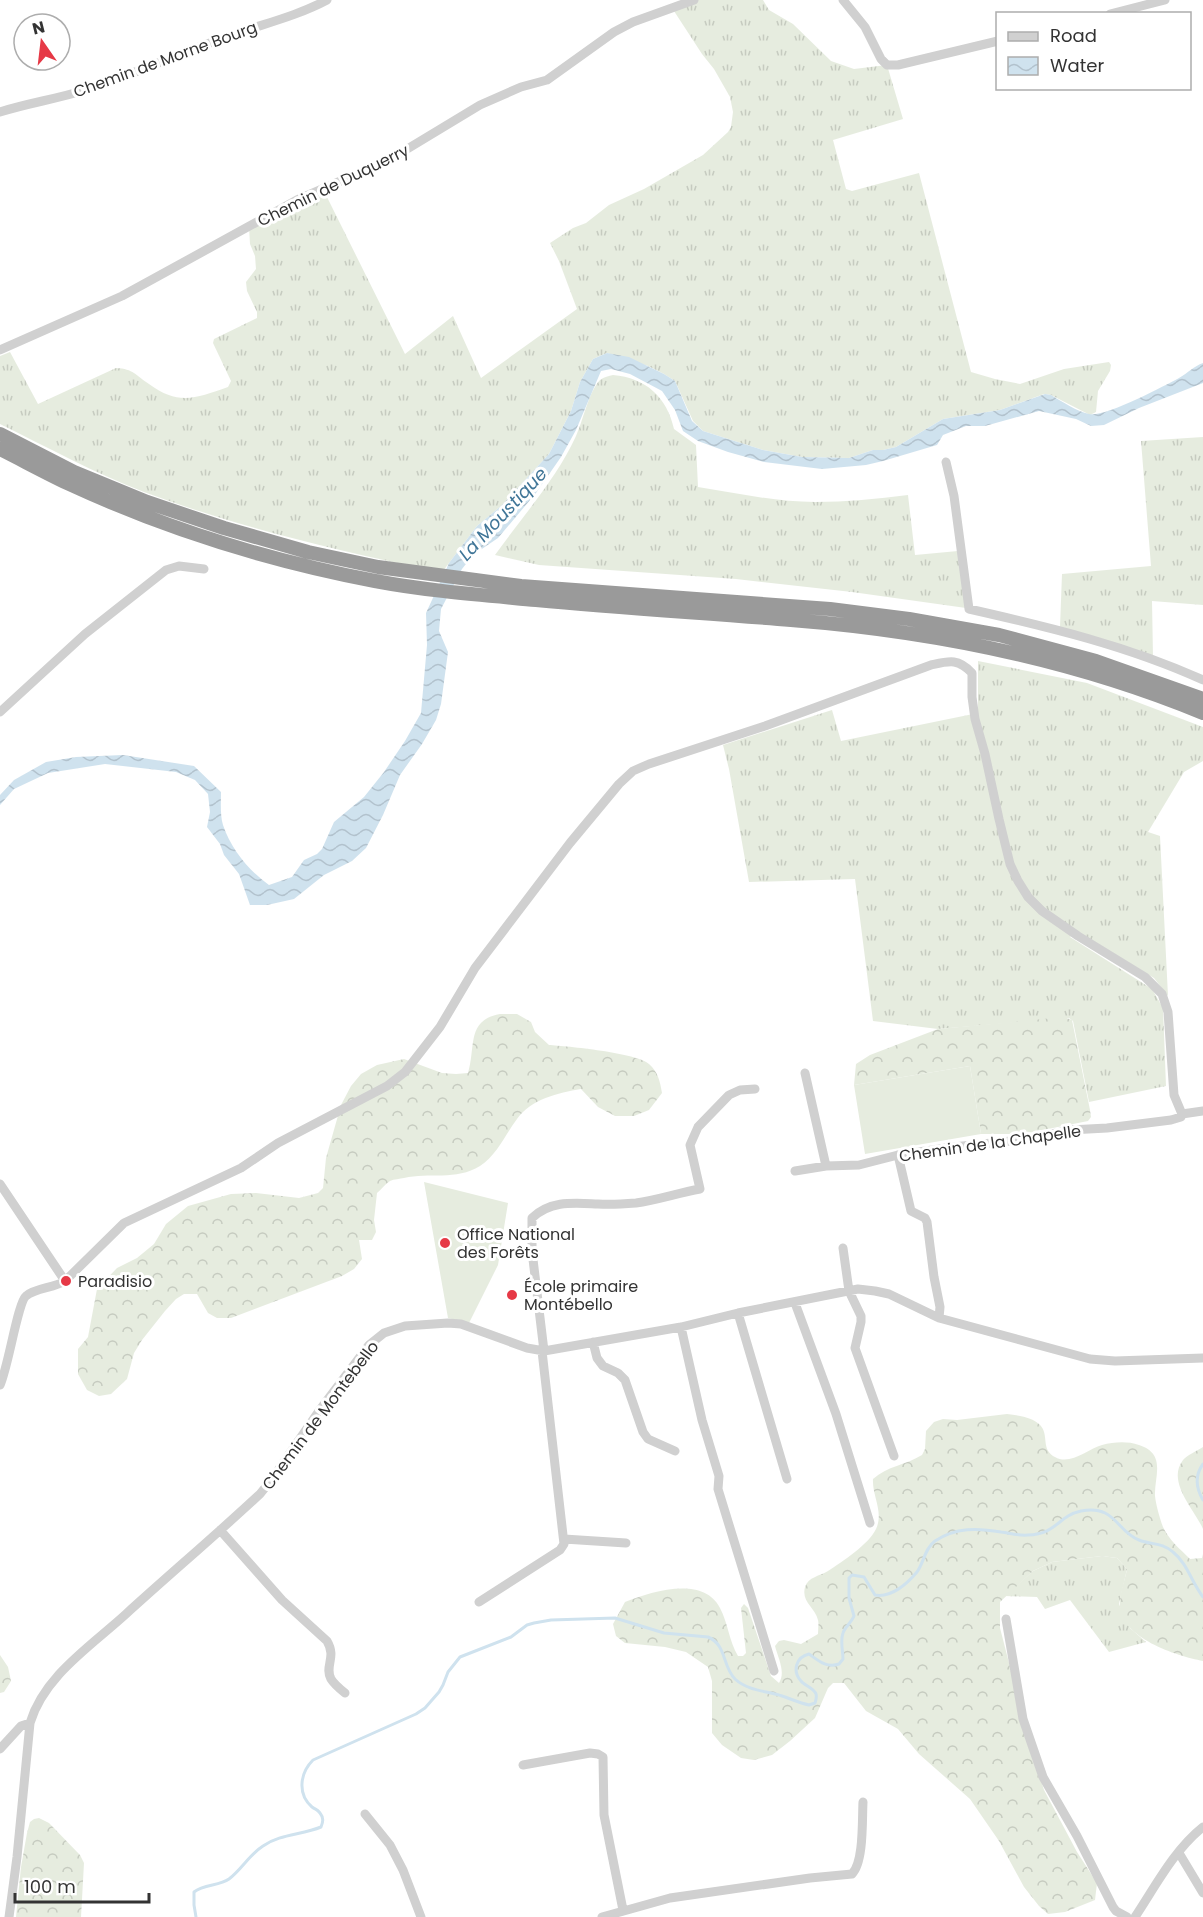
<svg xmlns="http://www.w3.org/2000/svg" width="1203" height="1917" font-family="Poppins,sans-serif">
	<defs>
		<pattern id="grass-tufts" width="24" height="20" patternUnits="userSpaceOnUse" patternTransform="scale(1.5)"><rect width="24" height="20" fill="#e6ecdf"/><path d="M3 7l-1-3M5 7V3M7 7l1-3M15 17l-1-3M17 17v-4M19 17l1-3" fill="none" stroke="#c6cbc0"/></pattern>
		<pattern id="forest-crowns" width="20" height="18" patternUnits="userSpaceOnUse" patternTransform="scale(1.5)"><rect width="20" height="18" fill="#e6ecdf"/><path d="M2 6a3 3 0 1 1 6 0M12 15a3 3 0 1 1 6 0" fill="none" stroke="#c6cbc0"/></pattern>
		<pattern id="water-waves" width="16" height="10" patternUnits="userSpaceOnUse" patternTransform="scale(1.5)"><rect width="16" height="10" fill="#cfe2ee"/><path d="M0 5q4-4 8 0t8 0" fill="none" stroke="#b2c2cd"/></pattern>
	</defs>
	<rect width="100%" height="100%" fill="#fff"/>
	<!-- grass -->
	<path fill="url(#grass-tufts)" d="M694,0H763L769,10L793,24L831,61L854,69L887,65L903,119L833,140L846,189L852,191L919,173L971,372L995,379L1020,384L1064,369L1109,362L1111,365L1110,371L1098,391L1096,412L1090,415L1051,395L1044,394L1000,410L943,419L896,447L883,450H873L849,458L802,457L763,450L703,431L693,421L675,381L664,374L648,366L607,353L593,359L580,382L571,411L549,454L501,506L477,526L443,571C408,566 374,558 340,550C274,534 208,516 144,492C94,473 47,447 0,424V356L10,352L38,404L116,368C134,369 135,375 149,384C179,406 196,398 228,387L231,381L213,343L214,339L257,318V312L247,291L246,282L256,269L255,256L250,244L249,227L323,189L405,354L453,316L481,378L577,309L559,261L550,243L573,228L586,223L609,205L644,189L703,155L728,132L731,127L733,112L730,97L714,69L702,54L672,8Z
		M613,375C646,378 667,397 674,429L696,445L698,487C736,493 776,502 815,502C846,502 877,499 908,495L915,555L958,551L966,608L852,592L736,579L539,565L495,555C522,517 557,478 576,436C583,421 589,391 600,380C604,377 609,376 613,375Z
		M1203,437V605L1152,601L1153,657L1060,627L1062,574L1151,566L1141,441Z
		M978,661L1087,683L1203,727V761L1184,772L1148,832L1160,836L1168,996L1154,978L1077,931L1070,937L1152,989L1163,1008L1166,1086L1089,1102L1073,1021L1069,1018L938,1029L873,1021L855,879L749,882L729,769L723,745L832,710L841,741L978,713Z
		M1102,1556L1117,1558L1127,1569L1119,1604L1130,1628L1146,1642L1109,1652L1070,1600L1045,1609L1037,1597L1005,1596L1033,1571L1052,1562Z"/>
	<!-- forest -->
	<path fill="url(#forest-crowns)" d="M500,1014H517L531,1022L535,1032L549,1045C566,1046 638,1053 649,1064C658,1072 660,1081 662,1093L649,1110L634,1116H615L598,1107L581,1089C558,1093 531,1099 517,1119C505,1135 497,1155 480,1166C456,1181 429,1172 404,1178C400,1179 394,1179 390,1181C385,1184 381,1190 377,1193L374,1220L376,1232L372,1240H359L362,1259L354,1269L342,1276L231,1318H217L208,1313L197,1294H184L176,1299L165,1311L142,1340L134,1353L127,1379L111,1394L99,1396L87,1390L78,1374V1349L88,1337L97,1289L117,1268L137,1258L154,1244L166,1224L188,1206L231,1194L256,1193L299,1198L318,1193L323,1188L326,1158L341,1105L351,1086L361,1074L377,1065L404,1059L442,1073L456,1074L468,1073C476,1047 466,1020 500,1014Z
		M1064,1017L1072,1020L1090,1110L1091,1117L1088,1121L1023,1134H981L970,1066L854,1085L856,1064L870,1055L938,1029Z
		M1007,1414C1065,1420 1033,1445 1055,1457C1070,1466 1088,1449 1102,1445C1114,1442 1127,1441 1139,1445C1167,1454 1154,1477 1155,1496C1156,1505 1160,1519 1163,1527C1169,1540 1180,1549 1190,1559L1202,1558L1203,1554V1661C1176,1656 1117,1637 1120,1602C1120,1591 1125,1580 1127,1569L1117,1558L1102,1556L1052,1562L1033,1571L1000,1602V1628L1032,1752L1044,1790L1077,1852L1097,1883L1095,1900L1065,1912L1048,1914L1039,1906L1024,1887L999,1841L970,1799L919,1754L898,1729L866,1711L844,1683H833L828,1688L815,1718L790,1741L772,1755L754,1760L741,1758L722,1745L712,1733V1681L708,1667L686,1652L665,1647L625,1643L616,1636L613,1624L625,1602C651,1592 703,1575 720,1608C728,1623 729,1641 738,1656H743L746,1653L741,1608L744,1604L748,1608L771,1676L779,1683C786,1672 778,1658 775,1646L779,1641L784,1640L801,1644L818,1634C818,1629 819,1624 818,1620C815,1607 801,1602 805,1587C808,1577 820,1576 828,1571C842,1562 869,1544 876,1529C884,1512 872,1496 873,1479C887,1466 906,1465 922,1455L925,1449L926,1431L934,1422L943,1419L957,1420Z
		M1203,1447V1529C1195,1510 1166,1482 1183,1460C1187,1455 1197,1451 1203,1447Z
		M0,1655L8,1667L11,1681L4,1692L0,1693Z
		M39,1818L49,1823L80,1855L84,1863L81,1917H16L21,1867L27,1833L30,1822L34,1819Z"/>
	<!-- garden -->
	<path fill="#e6ecdf" d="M970,1066L981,1134L865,1154L854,1085Z
		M424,1182L508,1203L498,1265L469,1323L448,1318Z"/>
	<!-- water -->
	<path fill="url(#water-waves)" d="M607,353L629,357L664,374L675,381L692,421L703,431L763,450L802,457L849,458L873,450H883L896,447L943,419L1000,410L1045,394L1051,395C1061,401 1078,412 1089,414C1104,418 1164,386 1179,378C1188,373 1194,366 1203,363V383L1139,408L1104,425L1091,426L1076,419L1039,411L985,426H966L943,435L937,445L883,461L866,465L822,469L764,462L728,452L698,441L683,431L675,410L662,391L630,374L611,369L601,371L576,430L561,457L536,493L498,538L473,555L462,569L441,609L439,631L448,652L441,704L436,720L422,744L400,775L383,815L366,848L352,861L324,875L294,899L267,905H250L239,874L224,855L220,844L207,827L210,812L208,794L195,780L176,772L105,764L48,773L14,789L0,805V795L14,780L46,762L76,757L123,755L194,766L221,792C221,803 220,815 223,825C231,849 249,871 269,885L292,877L304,860L317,854L322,849L334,822L364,797L384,772L405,741L421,713L427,645L426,613L449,563L477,526L501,506L549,454L571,411L580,382L593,359Z"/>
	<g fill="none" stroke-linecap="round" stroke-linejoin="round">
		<!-- stream -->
		<path stroke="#cfe2ee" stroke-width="3" d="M1203,1464C1195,1475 1196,1488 1203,1500
			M196,1917L194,1905V1892C204,1884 219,1886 229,1879C242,1869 249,1855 263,1846C280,1834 302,1835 321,1827C323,1822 324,1818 320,1813C317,1809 316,1810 312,1807C297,1794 300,1773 313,1760L416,1714L425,1708L439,1692L443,1685L448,1672L460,1657L511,1637L527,1625L534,1623L551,1620L615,1618L664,1633L708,1637C727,1645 722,1666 735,1679C748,1691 767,1691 782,1696C791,1699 800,1703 809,1705L815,1703C816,1700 817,1697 816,1694C814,1688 805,1686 801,1681C792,1671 796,1657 809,1654C819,1661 826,1668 839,1664L843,1659C843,1651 840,1641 843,1633C845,1627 851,1623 854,1616L849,1598V1578L852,1575L864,1577L875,1595C891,1598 907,1584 917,1572C924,1562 925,1548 935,1541C956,1527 978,1528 1001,1532C1010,1533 1019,1536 1028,1535C1057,1534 1058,1516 1081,1511C1115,1504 1117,1532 1139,1540C1151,1545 1162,1542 1173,1552C1187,1563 1192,1583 1203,1597"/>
		<!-- minor -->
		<path stroke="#d0d0d0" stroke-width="9" d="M843,0L865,27L881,59L887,65H898L998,41
			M1110,14L1165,0
			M0,112C28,103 57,99 85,90C135,74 182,52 232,35C263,24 297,16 327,0
			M0,350L122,296L297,200L389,160L480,105L521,87L547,80L614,32L633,22L694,0
			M946,462L954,496L969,609C1049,627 1128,646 1203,680
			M0,712L85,634L166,570L179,566L204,569
			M805,1073L826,1166
			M898,1155L911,1211L925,1218L927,1222L934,1277L940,1307L939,1318
			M795,1171L826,1166L859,1165L898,1155L953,1147L1029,1139L1070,1130L1107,1128L1171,1120L1181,1117L1182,1114L1203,1111
			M0,1184L65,1281
			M843,1248L849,1291L861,1316V1322L855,1348L894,1456
			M795,1303L836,1414L870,1523
			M738,1313L787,1479
			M681,1327L702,1420L719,1476L718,1489L774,1671
			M593,1342L597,1358L603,1366L618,1373L625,1380L643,1432L648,1439L675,1451
			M544,1351L532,1251V1218C551,1200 574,1203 598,1204C610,1205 624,1204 636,1203C657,1200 678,1193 700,1189L690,1145L698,1127L729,1095L740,1090L755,1089
			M0,1385C8,1368 18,1302 26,1296C35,1288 54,1288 65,1281L124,1223L241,1168L278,1143L387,1086L405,1072L440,1027L475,968L570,843L619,784L633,771L649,764L765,726L931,665C949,661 958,658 972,673V697L975,719L985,754L999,819L1010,864L1018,881L1028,897L1042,911L1078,936L1145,977L1162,994L1168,1012L1174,1095L1182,1114
			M220,1530L282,1600L327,1641C337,1658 324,1666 331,1679C334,1684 340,1689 345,1693
			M564,1539L626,1543
			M479,1602L560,1550L564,1544L542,1351
			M1006,1619L1023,1719L1043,1777L1077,1836L1113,1907L1116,1911L1127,1917
			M0,1749L21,1726L30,1723
			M523,1765L590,1753L598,1754L603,1757L604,1815L623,1910
			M365,1814L390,1845L403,1870L421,1917
			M1179,1853L1203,1893
			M9,1917L17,1857L30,1723C44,1676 91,1646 126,1614C170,1574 216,1535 260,1494L272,1479L319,1411L369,1345L384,1333L405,1326L448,1323L461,1324L527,1348L544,1351L681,1327L738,1313L858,1289L875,1291L889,1294L939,1318L1090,1359L1115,1361L1203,1358
			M602,1917L670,1898L810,1878L852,1874C864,1862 862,1820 863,1802
			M1135,1917C1155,1887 1174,1850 1203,1827"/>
		<!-- highway -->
		<path stroke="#9a9a9a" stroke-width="14" d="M0,434L74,472L147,502L224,528L308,552L378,567L521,586L830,609L909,619L999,635L1096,661L1203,699
			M0,449C22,460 44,472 67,483C164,528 270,561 375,581C428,591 482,595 536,600C621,608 706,613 791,620C932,631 1072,659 1203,713"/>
	</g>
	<!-- markers -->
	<g fill="#e63946" stroke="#fff" stroke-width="2">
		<circle cx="445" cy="1243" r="6"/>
		<circle cx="66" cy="1281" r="6"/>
		<circle cx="512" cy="1295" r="6"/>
	</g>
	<g text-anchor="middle" stroke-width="6" stroke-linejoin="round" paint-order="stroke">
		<!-- street labels -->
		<g font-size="16" fill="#333" stroke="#fff">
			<text transform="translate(165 59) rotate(-20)" y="6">Chemin de Morne Bourg</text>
			<text transform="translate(333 185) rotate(-26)" y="6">Chemin de Duquerry</text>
			<text transform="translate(990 1143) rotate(-8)" y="6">Chemin de la Chapelle</text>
			<text transform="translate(320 1415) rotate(-53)" y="6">Chemin de Montebello</text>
		</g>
		<!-- poi labels -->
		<g font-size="16" fill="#333" stroke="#fff" text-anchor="start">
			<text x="457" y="1240">Office National<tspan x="457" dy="18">des Forêts</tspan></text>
			<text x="78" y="1287">Paradisio</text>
			<text x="524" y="1292">École primaire<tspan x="524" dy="18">Montébello</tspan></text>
		</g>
		<!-- water labels -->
		<g font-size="18" font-style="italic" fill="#3f7597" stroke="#fff">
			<text transform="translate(503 514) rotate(-47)" y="6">La Moustique</text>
		</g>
	</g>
	<!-- legend -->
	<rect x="996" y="12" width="195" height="78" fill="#ffffff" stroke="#adadad" stroke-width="1.5"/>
	<rect x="1008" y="32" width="30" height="9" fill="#d0d0d0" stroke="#adadad" stroke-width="1.5"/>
	<text x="1050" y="42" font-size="18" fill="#333333">Road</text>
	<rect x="1008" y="57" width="30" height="18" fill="url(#water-waves)" stroke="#adadad" stroke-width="1.5"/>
	<text x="1050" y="72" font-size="18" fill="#333333">Water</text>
	<!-- north arrow -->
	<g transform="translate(42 42) rotate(346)"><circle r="28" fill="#ffffff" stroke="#adadad" stroke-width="1.5"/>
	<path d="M0-4.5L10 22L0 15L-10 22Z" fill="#e63946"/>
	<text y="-9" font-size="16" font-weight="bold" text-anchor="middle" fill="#333333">N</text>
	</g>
	<!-- scale -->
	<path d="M15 1893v9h134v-9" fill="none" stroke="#333333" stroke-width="3"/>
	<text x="24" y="1893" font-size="18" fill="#333333" stroke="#ffffff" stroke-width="4.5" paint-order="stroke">100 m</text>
</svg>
